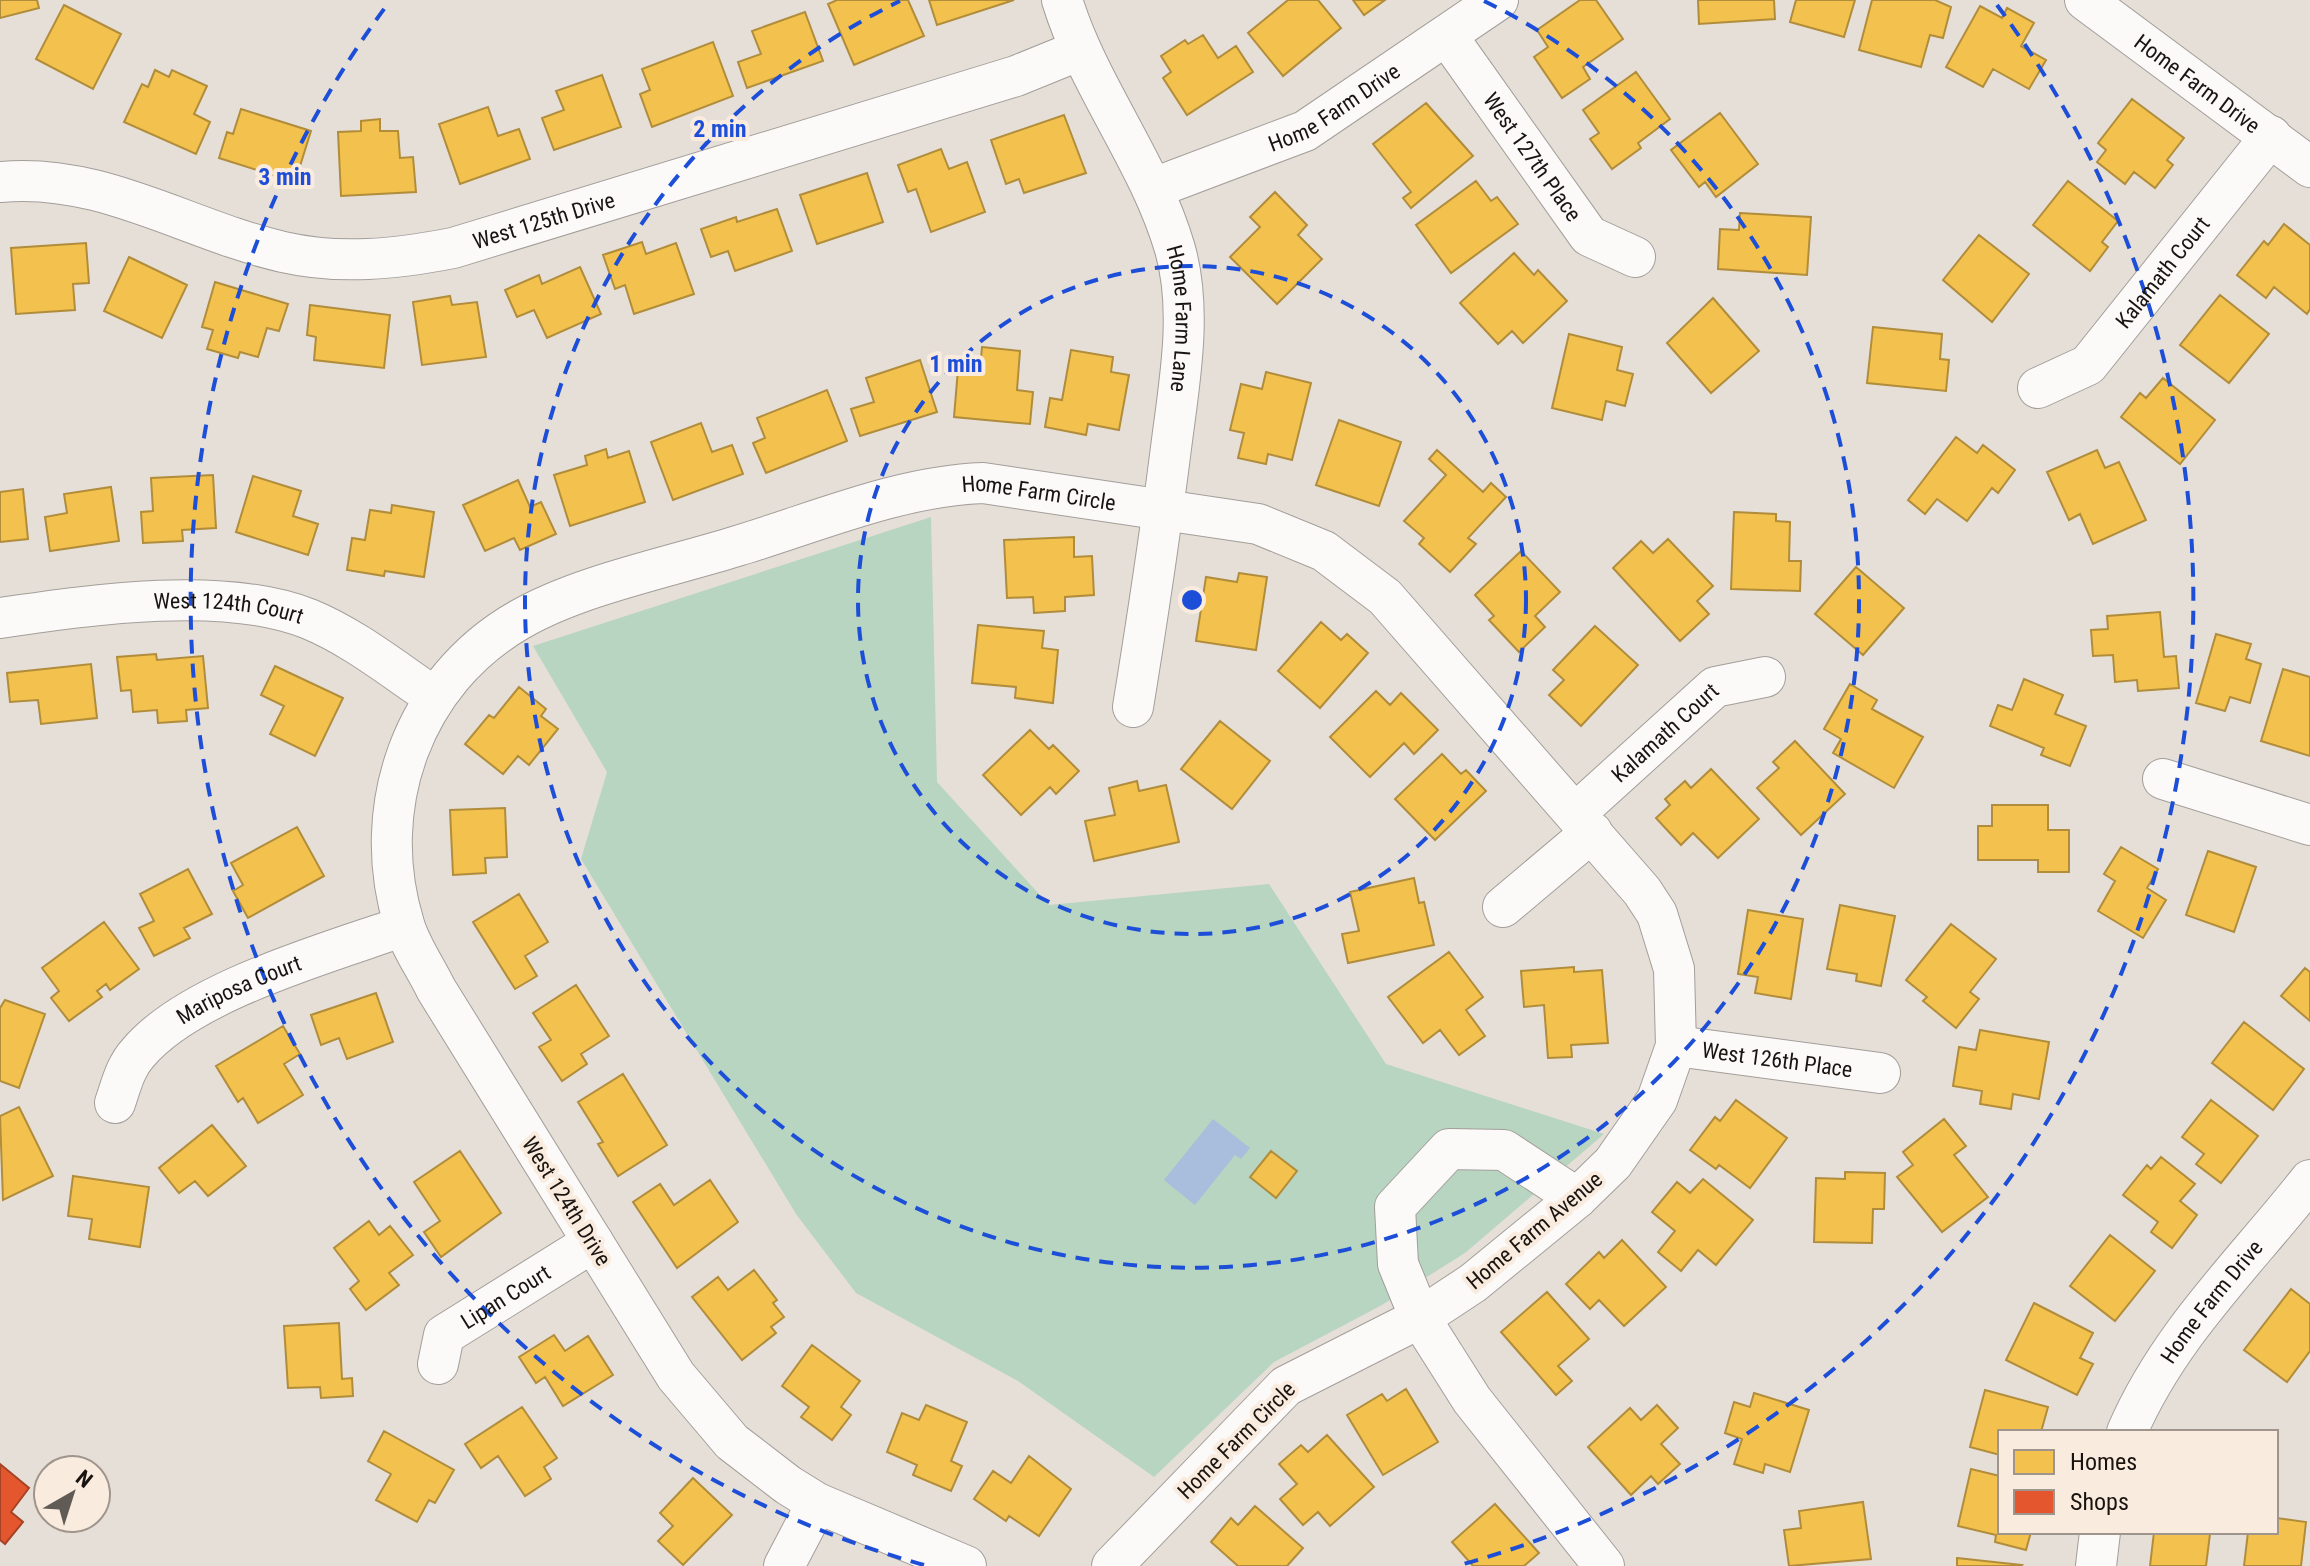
<svg xmlns="http://www.w3.org/2000/svg" width="2310" height="1566" font-family="'Roboto Condensed',sans-serif">
	<rect width="100%" height="100%" fill="#e6dfd8"/>
	<!-- green -->
	<path fill="#b7d5c1" d="M931,517L937,782L1049,905L1269,884L1386,1064L1604,1134L1465,1253L1382,1305L1274,1362L1154,1477L1018,1381L856,1293L796,1214L581,859L607,772L533,646Z"/>
	<!-- water -->
	<path fill="#a9bddc" d="M1213,1119L1250,1148L1241,1159L1235,1155L1195,1205L1164,1180Z"/>
	<!-- homes -->
	<path fill="#f2c14e" stroke="#b18d3b" stroke-width="2" d="M0,0H37L39,8L0,18Z
		M837,0H908L924,36L854,65L828,4Z
		M929,0H1014L937,25Z
		M1288,0H1318L1341,28L1283,76L1248,33Z
		M1353,0H1385L1364,15Z
		M1580,0H1596L1623,39L1583,67L1590,79L1562,98L1534,57L1548,47L1537,30Z
		M1698,0H1774L1775,19L1699,24Z
		M1796,0H1855L1844,37L1790,22Z
		M1872,0H1935L1951,7L1943,38L1930,35L1921,67L1859,50Z
		M64,5L121,34L93,89L36,59Z
		M1980,6L2002,18L2007,8L2034,23L2021,46L2046,60L2029,89L1993,69L1983,87L1946,67Z
		M805,12L823,61L747,88L738,62L761,54L752,31Z
		M1203,35L1218,58L1236,46L1253,72L1187,115L1163,78L1171,72L1161,56L1185,40L1188,44Z
		M713,42L733,96L652,127L640,94L650,90L642,69Z
		M155,70L169,77L172,70L207,86L194,114L210,122L196,154L124,122L142,84L148,87Z
		M1636,72L1670,119L1638,143L1641,148L1612,169L1590,139L1599,133L1583,110Z
		M602,75L621,127L554,150L542,118L564,110L556,91Z
		M2132,99L2184,138L2167,160L2173,165L2155,188L2134,172L2125,184L2097,162L2106,150L2098,143Z
		M1426,103L1473,156L1411,208L1403,198L1411,192L1373,144Z
		M488,107L498,136L519,129L530,159L460,184L439,124Z
		M241,109L311,131L295,182L219,158L227,132L233,134Z
		M1720,113L1758,164L1716,197L1705,182L1699,187L1671,150Z
		M1064,115L1086,173L1024,193L1019,179L1006,184L991,140Z
		M380,119V131H398L400,158L413,157L416,192L341,196L338,132L361,131V121Z
		M941,149L949,169L967,162L985,212L931,232L916,189L908,192L898,165Z
		M867,173L883,222L817,244L800,195Z
		M1476,181L1491,201L1497,197L1518,224L1451,273L1416,225Z
		M2068,181L2118,221L2102,242L2108,247L2090,271L2033,225Z
		M1275,192L1307,225L1298,235L1322,259L1277,304L1230,257L1260,227L1250,217Z
		M777,209L792,251L735,271L728,251L711,257L701,229L736,217L737,222Z
		M1740,213L1811,217L1807,275L1718,269L1720,229L1739,230Z
		M2284,224L2310,245V309L2307,314L2274,287L2266,298L2237,275L2264,241L2268,245Z
		M1979,235L2029,274L1992,322L1943,280Z
		M642,242L646,254L676,243L694,294L634,314L625,285L615,289L603,255Z
		M86,243L89,283L73,284L75,310L16,314L11,248Z
		M1514,253L1534,275L1538,270L1567,301L1523,343L1512,331L1498,344L1460,303Z
		M129,257L187,285L162,338L104,311Z
		M580,267L601,314L547,338L534,310L517,317L505,290L539,275L542,284Z
		M215,282L288,304L279,331L267,328L258,357L240,352L238,358L207,349L213,330L202,327Z
		M2220,295L2269,334L2229,383L2180,345Z
		M450,296L452,305L477,302L486,357L422,365L413,302Z
		M1713,298L1759,351L1711,393L1667,343Z
		M310,305L390,315L384,368L314,360L316,337L307,335Z
		M1873,327L1942,334L1940,359L1949,360L1946,391L1867,383Z
		M1569,334L1622,347L1617,370L1633,374L1625,406L1606,401L1602,420L1552,408Z
		M982,347L1020,351L1017,390L1033,392L1030,424L954,417L959,357L981,359Z
		M1071,350L1113,357L1111,372L1129,375L1119,430L1088,424L1086,435L1045,427L1050,398L1062,400Z
		M920,360L937,412L860,436L851,409L874,402L866,378Z
		M1266,372L1311,383L1292,460L1268,454L1266,464L1238,458L1244,433L1230,430L1241,384L1262,389Z
		M2163,378L2215,420L2180,464L2121,417L2140,393L2146,398Z
		M827,390L847,441L766,473L753,443L765,438L757,418Z
		M1339,420L1401,442L1379,506L1316,485Z
		M701,423L712,452L732,445L743,474L673,500L651,442Z
		M1956,437L1977,453L1983,445L2015,470L1998,493L1992,488L1967,521L1937,499L1925,514L1908,500Z
		M606,449L608,458L629,451L645,502L570,526L554,475L587,465L585,456Z
		M1437,450L1483,492L1491,483L1506,497L1468,538L1476,544L1450,572L1419,544L1424,538L1404,521L1446,475L1429,459Z
		M2097,450L2105,468L2119,462L2146,520L2093,544L2080,514L2069,520L2047,472Z
		M213,475L216,528L182,530L183,541L143,543L141,512L153,511L151,478Z
		M253,476L301,491L293,516L318,524L308,555L236,532Z
		M518,480L530,507L541,502L556,534L520,550L514,538L485,551L463,505Z
		M111,487L119,541L50,551L45,517L67,513L64,494Z
		M23,489L28,539L0,542V492Z
		M392,505L434,512L424,577L385,571L384,576L347,570L352,538L365,540L370,510L391,513Z
		M1734,512L1776,514V521L1790,522L1789,561H1801L1800,591L1731,589Z
		M1074,537V557L1092,556L1094,595L1065,597V611L1034,613L1033,597L1007,598L1004,540Z
		M1668,539L1713,586L1697,601L1709,614L1680,641L1613,568L1641,541L1653,553Z
		M1521,551L1560,592L1535,616L1545,627L1519,652L1489,620L1494,616L1475,595Z
		M1856,567L1904,608L1863,655L1815,614Z
		M1239,573L1267,577L1256,650L1196,641L1206,577L1237,582Z
		M2160,612L2164,657L2176,656L2179,688L2138,691L2137,680L2115,682L2113,655L2093,656L2091,630L2108,629L2107,616Z
		M1321,622L1341,640L1347,634L1368,653L1320,708L1278,671Z
		M978,625L1044,631L1042,648L1058,650L1053,703L1015,698L1016,687L972,683Z
		M1595,626L1638,665L1581,726L1549,695L1564,680L1553,670Z
		M2216,634L2251,644L2246,659L2261,664L2250,703L2230,697L2225,711L2196,703Z
		M156,654L157,660L203,656L208,708L186,710L187,721L158,723L157,710L133,712L131,690L121,691L117,657Z
		M91,664L97,718L41,724L38,700L10,702L7,673Z
		M275,666L343,698L315,756L270,734L284,706L261,695Z
		M2283,669L2310,677V756L2261,741Z
		M2024,679L2063,695L2055,714L2086,726L2070,766L2041,755L2044,748L1990,726L1998,705L2012,710Z
		M1850,684L1877,700L1872,709L1923,737L1894,788L1833,753L1841,739L1824,729Z
		M519,687L546,709L541,716L558,729L529,765L518,756L503,774L465,744L489,715L494,718Z
		M1376,691L1390,705L1401,693L1438,730L1414,754L1404,743L1370,777L1330,737Z
		M1220,721L1270,761L1232,809L1181,769Z
		M1030,730L1049,749L1053,745L1079,771L1056,794L1050,787L1021,815L983,775Z
		M1795,741L1845,794L1801,835L1757,788L1779,768L1773,762Z
		M1442,754L1461,774L1466,770L1486,791L1435,840L1395,799Z
		M1711,769L1759,819L1718,858L1693,833L1681,845L1656,818L1670,805L1665,799L1685,781L1691,788Z
		M1137,781L1139,791L1166,785L1179,842L1094,861L1085,821L1115,815L1109,788Z
		M1992,805H2048V830H2069V872H2038V860H1978V826H1992Z
		M505,808L507,857L485,858L486,873L453,875L450,810Z
		M297,827L324,876L248,918L233,891L243,885L231,863Z
		M2121,847L2158,869L2147,888L2166,900L2143,938L2098,911L2115,881L2104,874Z
		M2208,851L2256,867L2234,932L2186,915Z
		M188,869L212,914L184,928L190,938L154,956L139,928L154,921L140,894Z
		M1414,878L1419,903L1424,902L1434,945L1348,963L1342,934L1359,931L1350,892Z
		M519,894L548,942L525,956L537,976L515,989L473,922Z
		M1840,905L1895,916L1881,986L1856,981L1857,974L1827,969Z
		M1748,910L1803,919L1791,999L1755,993L1758,977L1738,974Z
		M104,922L139,969L110,990L106,984L97,991L102,997L69,1021L51,998L59,991L42,968Z
		M1951,924L1996,959L1970,992L1979,999L1956,1028L1923,1001L1927,997L1906,980Z
		M1449,952L1483,997L1466,1010L1485,1036L1459,1055L1440,1030L1423,1043L1388,997Z
		M1574,967V972L1602,970L1608,1043L1571,1045L1572,1057L1548,1058L1544,1005L1524,1007L1521,971Z
		M2305,968L2310,972V1021L2281,996Z
		M576,985L609,1036L581,1054L587,1064L562,1081L539,1047L551,1040L533,1013Z
		M376,993L393,1042L347,1059L339,1038L321,1045L311,1015Z
		M5,1000L45,1014L19,1088L0,1081V1008Z
		M2244,1022L2304,1069L2273,1110L2212,1063Z
		M283,1026L300,1054L284,1064L303,1095L258,1123L243,1098L238,1102L216,1066Z
		M1980,1030L2049,1042L2039,1099L2013,1094L2011,1109L1980,1104L1982,1091L1953,1086L1959,1047L1976,1050Z
		M623,1074L667,1145L618,1176L598,1144L603,1142L578,1102Z
		M1736,1100L1787,1138L1750,1188L1719,1165L1716,1169L1690,1150L1715,1117L1720,1121Z
		M2211,1100L2258,1136L2221,1183L2196,1164L2204,1154L2182,1137Z
		M19,1107L53,1176L3,1200L0,1116Z
		M1944,1119L1966,1146L1954,1155L1988,1197L1942,1232L1897,1177L1913,1165L1903,1152Z
		M212,1125L246,1166L208,1196L195,1181L179,1193L159,1168Z
		M460,1151L501,1213L441,1257L424,1232L440,1221L414,1182Z
		M1271,1151L1297,1171L1276,1198L1250,1177Z
		M2161,1157L2195,1184L2180,1201L2197,1215L2172,1248L2151,1232L2158,1222L2123,1195L2147,1165L2151,1169Z
		M1845,1172L1885,1173L1884,1209H1873L1872,1243L1814,1242L1816,1178L1845,1179Z
		M73,1176L149,1187L140,1247L89,1239L92,1219L68,1216Z
		M1703,1179L1753,1220L1716,1265L1698,1250L1681,1271L1658,1252L1675,1231L1652,1212L1677,1182L1690,1193Z
		M710,1180L738,1222L677,1268L633,1202L660,1184L674,1205Z
		M369,1221L379,1235L390,1226L413,1255L389,1273L399,1285L366,1310L350,1289L359,1281L334,1248Z
		M2110,1235L2155,1271L2115,1321L2070,1286Z
		M1622,1240L1666,1287L1624,1326L1599,1300L1590,1309L1566,1284L1599,1252L1604,1258Z
		M754,1270L777,1300L773,1303L784,1317L771,1327L776,1333L742,1360L692,1297L718,1277L728,1290Z
		M2291,1289L2310,1304V1351L2287,1382L2244,1350Z
		M1547,1292L1589,1339L1558,1366L1572,1381L1556,1395L1501,1332Z
		M2034,1303L2093,1333L2080,1358L2093,1364L2077,1395L2006,1360Z
		M339,1323L342,1379L352,1378L353,1396L321,1398L320,1387L288,1388L284,1326Z
		M554,1335L565,1351L588,1336L613,1375L563,1406L545,1377L536,1383L519,1357Z
		M812,1345L860,1381L841,1407L851,1415L832,1440L801,1417L809,1407L782,1386Z
		M1406,1389L1438,1442L1383,1475L1347,1415L1382,1394L1387,1401Z
		M1985,1390L2048,1407L2041,1432H2000V1455L1970,1447Z
		M1754,1393L1809,1410L1790,1472L1765,1464L1763,1473L1734,1464L1742,1439L1725,1433L1734,1402L1750,1407Z
		M926,1405L967,1422L951,1461L962,1466L951,1491L913,1475L917,1465L887,1452L902,1413L919,1420Z
		M1657,1405L1678,1428L1661,1444L1680,1464L1658,1484L1651,1476L1631,1495L1588,1447L1630,1408L1641,1420Z
		M522,1407L557,1458L544,1467L551,1479L525,1496L498,1456L481,1468L465,1444Z
		M384,1431L454,1470L435,1503L429,1500L417,1522L376,1500L391,1474L368,1461Z
		M1327,1435L1374,1487L1330,1526L1318,1512L1303,1525L1280,1499L1297,1484L1279,1464L1301,1445L1308,1452Z
		M1029,1456L1071,1489L1039,1536L1009,1516L1006,1521L974,1499L993,1471L1011,1483Z
		M1971,1469L2000,1476V1532H2031L2026,1550L1995,1542L1996,1535L1958,1526Z
		M693,1478L732,1515L683,1565L658,1541L673,1526L660,1513Z
		M1863,1502L1871,1559L1789,1566L1784,1530L1801,1528L1799,1511Z
		M1495,1504L1539,1553L1524,1566H1473L1452,1542Z
		M1255,1506L1303,1548L1287,1566H1238L1211,1542L1231,1518L1238,1525Z
		M2276,1518L2306,1522L2301,1566H2244L2248,1532H2276Z
		M2154,1532L2210,1534L2206,1566H2150Z
		M1957,1558L2022,1565L2021,1566H1957Z"/>
	<!-- shops -->
	<path fill="#e4572e" stroke="#a74325" stroke-width="2" d="M0,1464L29,1488L11,1512L23,1522L5,1544L0,1540Z"/>
	<g fill="none" stroke-linecap="round" stroke-linejoin="round">
		<!-- minor casing -->
		<g stroke="#a39e99" stroke-width="42">
			<g id="minor">
				<path id="s1" d="M1062,0C1089,88 1149,160 1175,249C1193,312 1179,384 1171,448C1160,535 1147,621 1133,707"/>
				<path id="s2" d="M2085,0L2310,167"/>
				<path id="s3" d="M1447,36L1589,236L1635,257"/>
				<path id="s4" d="M0,182C101,172 187,230 283,252C340,265 396,259 453,248L1016,76L1080,50"/>
				<path id="s5" d="M1154,188L1305,131L1498,0"/>
				<path id="s6" d="M2038,388L2088,365L2271,136"/>
				<path id="s7" d="M0,618C90,605 224,585 309,619C353,637 394,670 433,696"/>
				<path d="M2163,779L2310,825"/>
				<path id="s8" d="M1576,813L1715,687L1765,677"/>
				<path d="M1503,907L1592,832"/>
				<path id="s9" d="M1676,1046L1880,1073"/>
				<path id="s10" d="M115,1103C121,1086 125,1067 138,1053C190,991 328,953 404,926"/>
				<path d="M1577,1198L1504,1150L1449,1149L1395,1207L1398,1264L1420,1318L1472,1400L1604,1566"/>
				<path id="s11" d="M438,1364L444,1335L593,1242"/>
				<path id="s12" d="M2127,1432C2169,1334 2245,1263 2310,1180"/>
				<path d="M784,1566L817,1503"/>
				<path id="s13" d="M966,1566L817,1503L788,1485L732,1442L676,1376L436,989C426,968 410,946 404,924C368,807 413,681 519,620C579,585 670,567 737,546C817,522 899,486 983,483L1258,524L1324,551L1385,597L1642,891L1657,914L1674,969L1676,1046L1657,1100L1613,1163L1577,1198L1473,1283L1420,1318L1286,1386L1112,1566"/>
				<path d="M2096,1566L2100,1532"/>
			</g>
		</g>
		<!-- minor -->
		<use href="#minor" stroke="#fbfaf9" stroke-width="40"/>
	</g>
	<!-- distance rings -->
	<g fill="none" stroke="#1d4ed8" stroke-width="4" stroke-dasharray="14 10">
		<circle cx="1192" cy="600" r="334"/>
		<path d="M1484 1A667 667 0 1 1 900 1"/>
		<path d="M924 1565A1001 1001 0 0 1 387 5M1997 5A1001 1001 0 0 1 1460 1565"/>
	</g>
	<g text-anchor="middle" stroke-width="8" stroke-linejoin="round" paint-order="stroke">
		<!-- street labels -->
		<g font-size="22" fill="#191410" stroke="#faebdf">
			<text dy="8" stroke="none"><textPath href="#s2" startOffset="140">Home Farm Drive</textPath></text>
			<text dy="8" stroke="none"><textPath href="#s5" startOffset="198">Home Farm Drive</textPath></text>
			<text dy="8" stroke="none"><textPath href="#s3" startOffset="148">West 127th Place</textPath></text>
			<text dy="8" stroke="none"><textPath href="#s4" startOffset="560">West 125th Drive</textPath></text>
			<text dy="8" stroke="none"><textPath href="#s6" startOffset="174">Kalamath Court</textPath></text>
			<text dy="8" stroke="none"><textPath href="#s1" startOffset="344">Home Farm Lane</textPath></text>
			<text dy="8" stroke="none"><textPath href="#s13" startOffset="1774">Home Farm Circle</textPath></text>
			<text dy="8" stroke="none"><textPath href="#s7" startOffset="230">West 124th Court</textPath></text>
			<text dy="8" stroke="none"><textPath href="#s8" startOffset="120">Kalamath Court</textPath></text>
			<text dy="8" stroke="none"><textPath href="#s10" startOffset="176">Mariposa Court</textPath></text>
			<text dy="8" stroke="none"><textPath href="#s9" startOffset="102">West 126th Place</textPath></text>
			<text transform="translate(567 1201) rotate(58)" y="8">West 124th Drive</text>
			<text transform="translate(1534 1230) rotate(-40)" y="8">Home Farm Avenue</text>
			<text dy="8" stroke="none"><textPath href="#s11" startOffset="102">Lipan Court</textPath></text>
			<text dy="8" stroke="none"><textPath href="#s12" startOffset="156">Home Farm Drive</textPath></text>
			<text transform="translate(1236 1440) rotate(-45)" y="8">Home Farm Circle</text>
		</g>
	</g>
	<circle cx="1192" cy="600" r="12" fill="#1d4ed8" stroke="#faebdf" stroke-width="4"/>
	<g font-size="24" text-anchor="middle" font-weight="bold" fill="#1d4ed8" stroke="#faebdf" stroke-width="8" stroke-linejoin="round" paint-order="stroke">
		<text x="720" y="137">2 min</text>
		<text x="285" y="185">3 min</text>
		<text x="956" y="372">1 min</text>
	</g>
	<!-- legend -->
	<rect x="1998" y="1430" width="280" height="104" fill="#faebdf" stroke="#a0958c" stroke-width="2"/>
	<rect x="2014" y="1450" width="40" height="24" fill="#f2c14e" stroke="#a0958c" stroke-width="2"/>
	<text x="2070" y="1470" font-size="24" fill="#191410">Homes</text>
	<rect x="2014" y="1490" width="40" height="24" fill="#e4572e" stroke="#a0958c" stroke-width="2"/>
	<text x="2070" y="1510" font-size="24" fill="#191410">Shops</text>
	<!-- north arrow -->
	<g transform="translate(72 1494) rotate(39)"><circle r="38" fill="#faebdf" stroke="#a0958c" stroke-width="2"/>
	<path d="M0-6L14 30L0 20L-14 30Z" fill="#615b56"/>
	<text y="-12" font-size="22" font-weight="bold" text-anchor="middle" fill="#191410">N</text>
	</g>
</svg>
